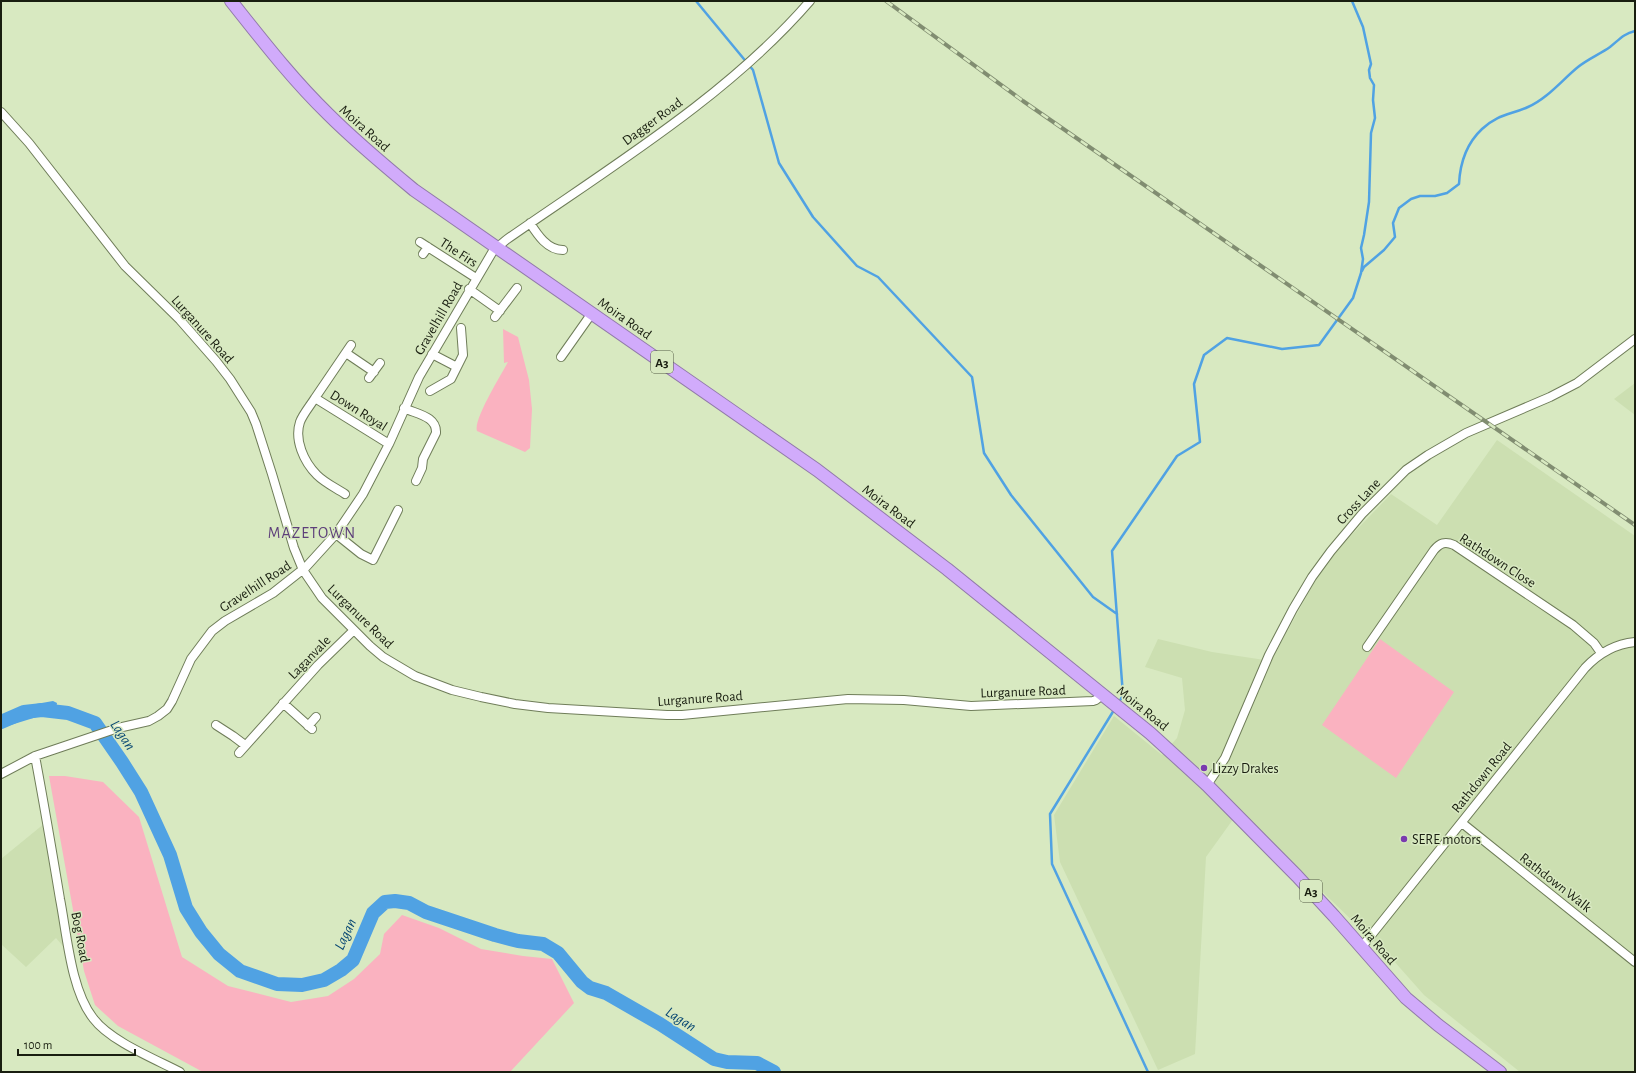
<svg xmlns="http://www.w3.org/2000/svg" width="1636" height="1073" font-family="'Alegreya Sans',sans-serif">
	<rect width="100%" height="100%" fill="#d8e9c1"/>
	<!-- built -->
	<path fill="#ccdfb1" d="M1635,383V415L1614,399Z
		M1497,440L1635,536V1072H1520L1424,995L1393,960L1239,811L1206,857L1195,1054L1158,1070L1060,862L1054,815L1114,716L1162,755L1177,738L1185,710L1182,678L1145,667L1158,639L1212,652L1271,661L1315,581L1340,547L1391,494L1437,525Z
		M45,823L67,951L56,938L26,967L1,944V859Z"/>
	<!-- green -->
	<path fill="#fab2c0" d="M503,329L518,337L529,380L532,409L530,448L525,452L477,431C473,420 501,375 508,362L504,363Z
		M1380,639L1454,692L1396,778L1322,725Z
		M49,776H65L103,782L139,817L182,957L228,986L291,1002L328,996L354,979L380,954L384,934L402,915L439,928L481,949L523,956L552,959L574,1003L510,1072H203L118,1026L95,1005L84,971Z"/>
	<!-- water -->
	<path fill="#50a2e3" d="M53,701L57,703L55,716H40L1,728V718L36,704Z"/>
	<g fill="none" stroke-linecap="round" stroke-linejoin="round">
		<!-- stream -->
		<path stroke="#50a2e3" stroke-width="2.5" d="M696,1L753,70L779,163L813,217L857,266L878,277L972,377L984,453L1011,495L1093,597L1117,614
			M1362,271L1364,267L1384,250L1395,237L1393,223L1399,208L1411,199L1420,196H1435L1447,193L1459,184C1460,163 1466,144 1482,129C1498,114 1510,115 1528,107C1548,98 1562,80 1578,67C1588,59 1600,54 1610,47C1619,40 1623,34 1635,31
			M1118,704L1123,695L1112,551L1177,456L1200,442L1194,384L1204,355L1227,338L1282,349L1319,345L1353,298L1361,273L1363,259L1361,248L1364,235L1369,202L1371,133L1375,118L1373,100L1374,85L1370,78L1369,70L1371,64L1363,27L1352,1
			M1114,710L1050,814L1052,864L1148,1072"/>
		<!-- river -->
		<path stroke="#50a2e3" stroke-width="14" d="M1,722L24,712L42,710L68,713L95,723L122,762L141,792L170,855L186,908L201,932L219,954L240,971L277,984L302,985L324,980L341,970L353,960L373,913L385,902L395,901L409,903L426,912L495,935L518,941L543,944L558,953L582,982L590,988L606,993L660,1024L714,1059L727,1062L757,1063L774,1072"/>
		<!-- minor casing -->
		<g stroke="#6f7d59" stroke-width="10">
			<path id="minor" d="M1,112L29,143L125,266L180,320L216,361L230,379L251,412L256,424L272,474L294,548L303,570L322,598L370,646L383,657L415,676L452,690L481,697L515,704L548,708L667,715H682L848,699L904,700L971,706L1093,701L1096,700L1102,695
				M530,223C537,234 547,250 563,250
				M420,242L476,278
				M423,254L428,247
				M469,289L500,311
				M495,317L517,288
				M346,353L374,372
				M432,354L457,367
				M561,357L592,313
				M369,378L380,363
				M430,391L451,379L463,355L461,328
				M315,398L351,345
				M404,408C416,414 437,416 436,433L423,459L422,468L416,481
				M345,494C336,488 325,483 317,475C304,462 294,440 300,422C303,414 310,406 315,398L389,444
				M336,534L361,554L373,560L398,510
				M1367,647L1434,550C1440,543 1445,541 1454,545L1573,625L1594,643L1601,653
				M283,703L312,729
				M216,725L233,736L245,745
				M308,726L316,717
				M239,753L318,665L354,630
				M35,756C44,804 52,851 60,899C67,935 71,990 93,1018C110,1041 155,1059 180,1072
				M1,774L35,756L118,728L149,721L158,716L167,709L172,701L191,659L212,631L225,621L273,593L306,567L336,534L363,494L389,444L419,377L493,251L506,240C609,168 728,96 810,1
				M1207,785L1225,758L1269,655L1293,609L1312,577L1331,551L1362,514L1406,470L1428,455L1466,433L1550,397L1577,383L1635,339
				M1462,823L1635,962
				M1361,948L1585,668C1599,653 1614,644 1635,642"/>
		</g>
		<!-- highway casing -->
		<g stroke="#917aa9" stroke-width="14">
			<path id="highway" d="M231,1C262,40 292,79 328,114C355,141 385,166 414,190L817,470L947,569L1150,733L1207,785L1297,876L1334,916L1406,998L1438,1025L1500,1072"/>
		</g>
		<!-- minor -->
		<use href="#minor" stroke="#fff" stroke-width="8"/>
		<!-- highway -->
		<use href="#highway" stroke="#d1abfb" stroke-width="12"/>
		<!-- rail casing -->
		<g stroke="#818d71" stroke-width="4">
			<path id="rail" d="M886,1L1023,101L1635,525"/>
		</g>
		<!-- rail -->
		<use href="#rail" stroke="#d8e9c1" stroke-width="2.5" stroke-dasharray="8" stroke-linecap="butt"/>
	</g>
	<!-- markers -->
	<g fill="#7a3aaf" stroke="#d8e9c1" stroke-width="1.5">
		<circle cx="1204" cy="768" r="4"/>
		<circle cx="1404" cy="839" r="4"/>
	</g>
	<g text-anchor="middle" stroke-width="3" stroke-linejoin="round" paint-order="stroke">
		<!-- shield labels -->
		<g fill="#d8e9c1" stroke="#525b45" stroke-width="1">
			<rect x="651" y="351" width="22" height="22" rx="3"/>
			<rect x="1300" y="880" width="22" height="22" rx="3"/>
		</g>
		<g font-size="13" font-weight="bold" fill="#191e10">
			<text x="662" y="367">A3</text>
			<text x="1311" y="896">A3</text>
		</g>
		<!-- street labels -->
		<g font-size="14" fill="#191e10" stroke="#d8e9c1">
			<text transform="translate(652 121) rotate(-36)" y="5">Dagger Road</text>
			<text transform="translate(365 128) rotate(42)" y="5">Moira Road</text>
			<text transform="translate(459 252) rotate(33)" y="5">The Firs</text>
			<text transform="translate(438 318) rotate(-60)" y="5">Gravelhill Road</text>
			<text transform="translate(625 318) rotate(35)" y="5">Moira Road</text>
			<text transform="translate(203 329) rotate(48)" y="5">Lurganure Road</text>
			<text transform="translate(359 410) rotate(32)" y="5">Down Royal</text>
			<text transform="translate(1358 501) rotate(-47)" y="5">Cross Lane</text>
			<text transform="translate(889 506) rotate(37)" y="5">Moira Road</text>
			<text transform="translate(1498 560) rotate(33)" y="5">Rathdown Close</text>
			<text transform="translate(255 586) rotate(-33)" y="5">Gravelhill Road</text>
			<text transform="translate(361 616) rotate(44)" y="5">Lurganure Road</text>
			<text transform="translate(309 657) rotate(-46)" y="5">Laganvale</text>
			<text transform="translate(1023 691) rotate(-2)" y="5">Lurganure Road</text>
			<text transform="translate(700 698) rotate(-4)" y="5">Lurganure Road</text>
			<text transform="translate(1143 708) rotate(39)" y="5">Moira Road</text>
			<text transform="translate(1481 777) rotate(-51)" y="5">Rathdown Road</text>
			<text transform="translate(1556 882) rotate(38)" y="5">Rathdown Walk</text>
			<text transform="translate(81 937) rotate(79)" y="5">Bog Road</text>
			<text transform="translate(1374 939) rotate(49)" y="5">Moira Road</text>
		</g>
		<!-- poi labels -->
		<g font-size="14" fill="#191e10" stroke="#d8e9c1" text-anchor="start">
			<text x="1212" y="773">Lizzy Drakes</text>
			<text x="1412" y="844">SERE motors</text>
		</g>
		<!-- water labels -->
		<g font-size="15" font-style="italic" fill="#094873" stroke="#d8e9c1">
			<text transform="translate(123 735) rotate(56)" y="5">Lagan</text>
			<text transform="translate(345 934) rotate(-65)" y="5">Lagan</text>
			<text transform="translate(681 1019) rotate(32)" y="5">Lagan</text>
		</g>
		<!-- quarter labels -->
		<g font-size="16" letter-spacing="1" fill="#5d3f7a" stroke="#d8e9c1">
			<text x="312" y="538">MAZETOWN</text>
		</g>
	</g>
	<!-- border -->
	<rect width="1636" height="1073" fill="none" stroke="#191e10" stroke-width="4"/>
	<!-- scale -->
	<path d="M18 1049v6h117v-6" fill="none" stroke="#191e10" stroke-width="2"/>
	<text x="24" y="1049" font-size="12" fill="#191e10" stroke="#d8e9c1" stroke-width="3" paint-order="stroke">100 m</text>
</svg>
